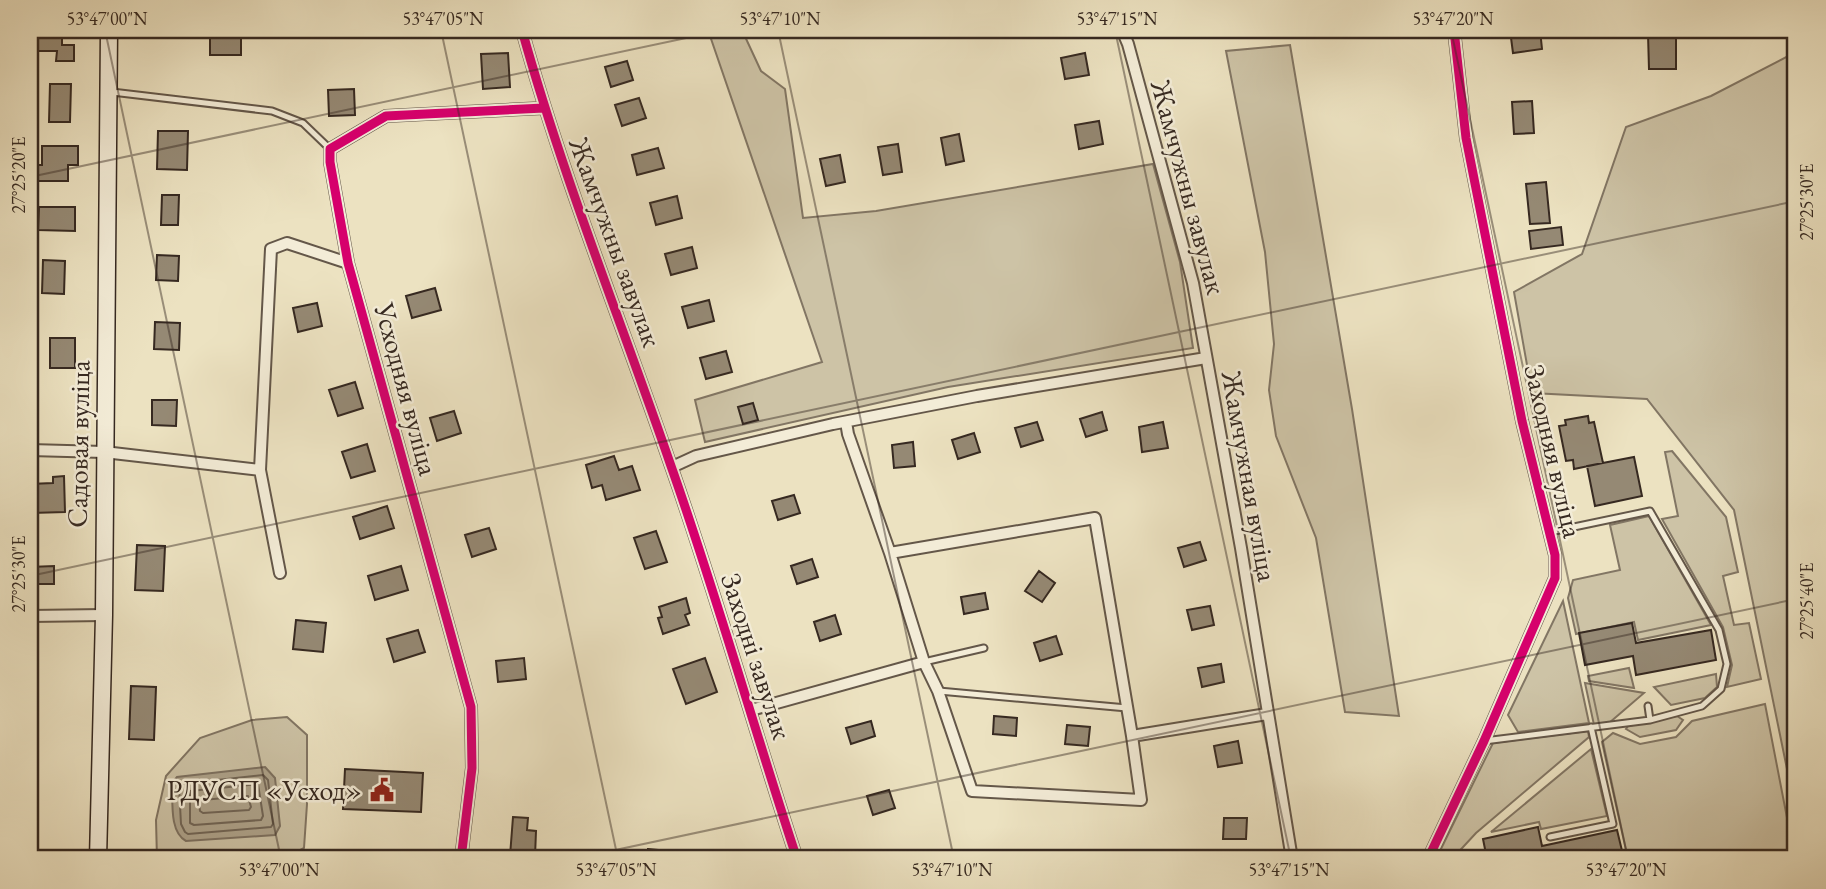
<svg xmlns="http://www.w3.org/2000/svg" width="1826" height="889" font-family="'EB Garamond',serif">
	<rect width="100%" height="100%" fill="#ece2c1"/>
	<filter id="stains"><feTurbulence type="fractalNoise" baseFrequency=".00286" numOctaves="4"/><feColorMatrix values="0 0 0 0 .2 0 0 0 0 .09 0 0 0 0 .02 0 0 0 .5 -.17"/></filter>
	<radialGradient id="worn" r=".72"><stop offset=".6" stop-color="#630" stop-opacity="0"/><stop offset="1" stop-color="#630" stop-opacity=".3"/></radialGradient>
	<!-- green -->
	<path fill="#cdc3a6" stroke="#827664" stroke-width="2" d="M708,30H742L761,71L785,89L803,218L876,211L1153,164L1180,262L1193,348L948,387L705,442L695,400L822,362Z
		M1290,45L1352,409L1399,716L1345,712L1316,538L1276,436L1269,390L1274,344L1265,252L1226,51Z
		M1796,52V813L1734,510L1647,399L1532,393L1514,292L1582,254L1626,127L1711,96Z
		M1672,451L1726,517L1738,572L1723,576L1734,625L1749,623L1761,679L1727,687L1732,665L1723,627L1662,519L1678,516L1665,452Z
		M1649,516L1711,625L1638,640L1634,622L1576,634L1568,598L1573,580L1620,570L1610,525Z
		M1563,601L1589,723L1518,732L1508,715Z
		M1629,668L1634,688L1589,681L1588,676Z
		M1716,674L1717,687L1705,698L1671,705L1654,687Z
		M1585,683L1644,693L1609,723L1594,725Z
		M1765,704L1795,859H1628L1602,742L1613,733L1640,744L1676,737L1692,721Z
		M1677,716L1683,720L1676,730L1640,737L1626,729L1628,726Z
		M287,717L307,735V804L304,848L284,859H157L156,820L166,776L200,738L252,720Z
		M1588,731L1589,737L1476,833L1452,859H1436L1493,743Z
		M1591,749L1607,816L1541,829L1539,822L1491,832Z"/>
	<!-- water -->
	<path fill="#aea38b" stroke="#7e7261" stroke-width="2" d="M265,767L275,778L280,826L275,835L186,841C169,832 173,801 172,783L177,777Z"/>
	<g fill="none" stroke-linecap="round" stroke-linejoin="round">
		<!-- shore -->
		<path stroke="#726656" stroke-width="2" d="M263,775L268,780L273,824L271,827L188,834L185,832L181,824L179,787L181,784Z
			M258,784L263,816L261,820L194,825L190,823V791Z
			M248,796L251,807L249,810L203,813L200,811L199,803L202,800Z"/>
	</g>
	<!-- building -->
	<path fill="#958974" stroke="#362921" stroke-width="2" d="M34,30H62V45H74V61H56L57,51H33Z
		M210,30H241V55H210Z
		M1510,30H1540L1542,49L1513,53Z
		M1676,33V69H1649L1648,34Z
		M508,53L510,87L483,89L481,54Z
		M1085,53L1089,75L1065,79L1061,58Z
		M627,61L633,80L611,87L605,67Z
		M50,84H71L70,122H49Z
		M354,89L355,115L329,116L328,90Z
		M639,98L646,118L622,126L615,105Z
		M1532,101L1534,133L1514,134L1512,102Z
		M1099,121L1103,144L1079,149L1075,125Z
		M158,131H188L187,170L157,169Z
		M959,134L964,161L946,165L941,138Z
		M898,144L902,172L883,175L878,147Z
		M42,146H78V165H68V181H30V165H42Z
		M658,148L664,168L637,175L632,155Z
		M840,155L845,182L826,186L820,159Z
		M1546,182L1550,223L1530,224L1526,184Z
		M162,195H179L178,225H161Z
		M677,196L682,218L656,225L650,203Z
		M39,207H75V231L38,230Z
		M1561,227L1563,245L1531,249L1529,231Z
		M692,247L697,268L671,275L665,254Z
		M157,255L179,256L178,281L156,280Z
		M43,260L65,261L64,294L42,293Z
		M435,288L441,310L412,318L406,296Z
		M709,300L714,321L688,328L682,307Z
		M317,303L322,326L298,332L293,308Z
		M155,322L180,323L179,350L154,349Z
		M50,338H75V368H50Z
		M726,351L732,372L706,379L700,358Z
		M355,382L363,408L338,416L329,390Z
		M152,400H177L176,426L152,425Z
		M753,403L758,420L743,424L738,407Z
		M454,411L461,433L437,441L430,418Z
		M1102,412L1107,430L1086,437L1080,419Z
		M1588,416L1589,423L1594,422L1603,463L1574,469L1573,460L1566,461L1559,426L1566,425L1565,420Z
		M1037,422L1043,440L1021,447L1015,428Z
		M1163,422L1168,448L1142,452L1139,427Z
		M974,433L980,452L958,459L952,440Z
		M913,442L915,466L894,468L892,445Z
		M367,444L375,471L351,478L342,452Z
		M614,456L619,470L632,466L640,490L606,500L602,485L592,488L586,465Z
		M1634,457L1642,496L1595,506L1587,466Z
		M64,476L65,512L31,513L30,484L53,483V477Z
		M794,495L800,513L778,520L772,501Z
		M387,506L394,528L360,539L353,517Z
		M489,528L496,549L472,557L465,535Z
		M656,531L667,562L645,569L634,538Z
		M1200,542L1206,560L1184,567L1178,548Z
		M137,545L165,546L163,591L135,590Z
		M812,559L818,577L797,584L791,566Z
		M54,566V584H30V567Z
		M401,566L408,590L375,600L368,576Z
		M1039,571L1055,583L1042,602L1025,591Z
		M985,593L988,609L964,614L961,597Z
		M686,598L690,613L685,615L689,625L663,634L658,618L662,617L659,607Z
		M1210,606L1214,625L1192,630L1187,610Z
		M835,615L841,634L820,641L814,622Z
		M296,620L326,623L323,652L293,649Z
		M1632,623L1636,643L1711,630L1716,660L1636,675L1633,656L1585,665L1579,633Z
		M418,630L425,652L394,662L387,639Z
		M1056,636L1062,654L1040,661L1034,643Z
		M524,658L526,679L498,682L496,661Z
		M705,658L717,692L686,704L673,669Z
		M1221,664L1224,682L1202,687L1198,668Z
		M131,686L156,687L154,740L129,739Z
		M994,716L1017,718L1016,736L993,734Z
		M871,721L875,736L851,744L846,728Z
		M1067,725L1090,727L1088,746L1065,744Z
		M1238,741L1242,763L1218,767L1214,746Z
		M345,769L423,773L421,812L343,809Z
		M889,790L895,808L873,815L867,796Z
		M513,817L528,818L527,830L536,831L535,857L510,856Z
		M1224,818H1247L1246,839H1223Z
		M1538,827L1542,846L1617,830L1624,859H1487L1483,839Z
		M648,849L679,852V859H648Z
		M574,852L602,855V859H574Z"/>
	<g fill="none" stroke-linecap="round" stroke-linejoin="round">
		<!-- lane casing -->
		<g stroke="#645749" stroke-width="9">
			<path id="lane" d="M112,92L272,111L303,123L329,148
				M924,662L984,648
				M939,691L1127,708
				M1648,706L1650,720
				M1484,741L1650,720L1702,706L1721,689L1727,664L1719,630L1650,511L1550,532
				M1550,837L1613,824L1591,727"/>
		</g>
		<!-- street casing -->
		<g stroke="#645749" stroke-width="14">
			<path id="street" d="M522,30C563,178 621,321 671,466C717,596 754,729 797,859
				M1122,30L1128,44L1193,283L1241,548L1292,859
				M846,422L848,434L890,553L924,662L938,691L972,791L1141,800L1132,736L1267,714
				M30,450L104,452L260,470
				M672,467L696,456L833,424L977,396L1206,358
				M890,553L1095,518L1132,736
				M280,573L260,470L271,249L287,243L348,263
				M30,616L104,615
				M751,710L924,662
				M461,859L472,768L471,707L348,263L330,162V149L386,116L544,108
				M1428,859L1484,741L1555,578V555L1522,421L1466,138L1454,30"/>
		</g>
		<!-- secondary casing -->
		<g stroke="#362921" stroke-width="19">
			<path id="secondary" d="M98,859L104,615L109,30"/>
		</g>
		<!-- lane -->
		<use href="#lane" stroke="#f3ecd7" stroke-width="5"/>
		<!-- street -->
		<use href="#street" stroke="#f3ecd7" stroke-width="10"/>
		<!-- secondary -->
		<use href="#secondary" stroke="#f3ecd7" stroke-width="16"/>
		<!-- cycleway casing -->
		<g stroke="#f3ecd7" stroke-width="13">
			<path id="cycleway" d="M522,30C563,178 621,321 671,466C717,596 754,729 797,859
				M461,859L472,768L471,707L348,263L330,162V149L386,116L544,108
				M1428,859L1484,741L1555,578V555L1522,421L1466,138L1454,30"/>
		</g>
		<!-- cycleway -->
		<use href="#cycleway" stroke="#d6006c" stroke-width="9"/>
	</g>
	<!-- ticks -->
	<path fill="none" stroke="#362921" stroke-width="2" stroke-opacity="0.45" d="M105,30L281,859M441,30L618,859M778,30L954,859M1115,30L1291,859M1451,30L1628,859M1788,30L1796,69M30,177L724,30M30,576L1796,201M573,859L1796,599"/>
	<!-- icons -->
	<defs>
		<g id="civic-bare" transform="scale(1.89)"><path d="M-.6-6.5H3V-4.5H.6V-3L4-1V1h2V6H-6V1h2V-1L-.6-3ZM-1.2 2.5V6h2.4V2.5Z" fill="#8f2418" stroke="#f3ecd7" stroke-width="2.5" paint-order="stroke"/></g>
	</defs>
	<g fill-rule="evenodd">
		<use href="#civic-bare" x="382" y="790"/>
	</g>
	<g text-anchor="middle" stroke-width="5" stroke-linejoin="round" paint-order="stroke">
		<!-- street labels -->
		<g font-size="28" fill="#362921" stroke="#f3ecd7">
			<text transform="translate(1189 187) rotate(75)" y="10">Жамчужны завулак</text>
			<text transform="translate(616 242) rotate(70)" y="10">Жамчужны завулак</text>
			<text transform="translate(407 389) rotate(75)" y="10">Усходняя вуліца</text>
			<text transform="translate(78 444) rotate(-89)" y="10">Садовая вуліца</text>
			<text transform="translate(1554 451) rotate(77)" y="10">Заходняя вуліца</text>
			<text transform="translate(1250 476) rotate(80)" y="10">Жамчужная вуліца</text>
			<text transform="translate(757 656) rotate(72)" y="10">Заходні завулак</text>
		</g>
		<!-- poi labels -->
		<g font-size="28" fill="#362921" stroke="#f3ecd7" text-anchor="end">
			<text x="362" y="800">РДУСП «Усход»</text>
		</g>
	</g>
	<!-- margin -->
	<rect width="1826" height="889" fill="none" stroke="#ece2c1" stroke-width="77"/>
	<rect x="38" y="38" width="1749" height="812" fill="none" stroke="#362921" stroke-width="2.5"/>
	<g font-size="18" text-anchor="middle" fill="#362921">
		<text x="107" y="25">53°47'00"N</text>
		<text x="443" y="25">53°47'05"N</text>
		<text x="780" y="25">53°47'10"N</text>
		<text x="1117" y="25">53°47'15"N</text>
		<text x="1453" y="25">53°47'20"N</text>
		<text transform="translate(19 175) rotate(-90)" y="6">27°25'20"E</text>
		<text transform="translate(1807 202) rotate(-90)" y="6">27°25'30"E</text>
		<text transform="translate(19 574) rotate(-90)" y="6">27°25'30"E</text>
		<text transform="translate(1807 601) rotate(-90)" y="6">27°25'40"E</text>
		<text x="279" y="876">53°47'00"N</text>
		<text x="616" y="876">53°47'05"N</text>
		<text x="952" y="876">53°47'10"N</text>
		<text x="1289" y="876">53°47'15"N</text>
		<text x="1626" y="876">53°47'20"N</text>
	</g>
	<rect width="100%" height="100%" filter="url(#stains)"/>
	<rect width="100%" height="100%" fill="url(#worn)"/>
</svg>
